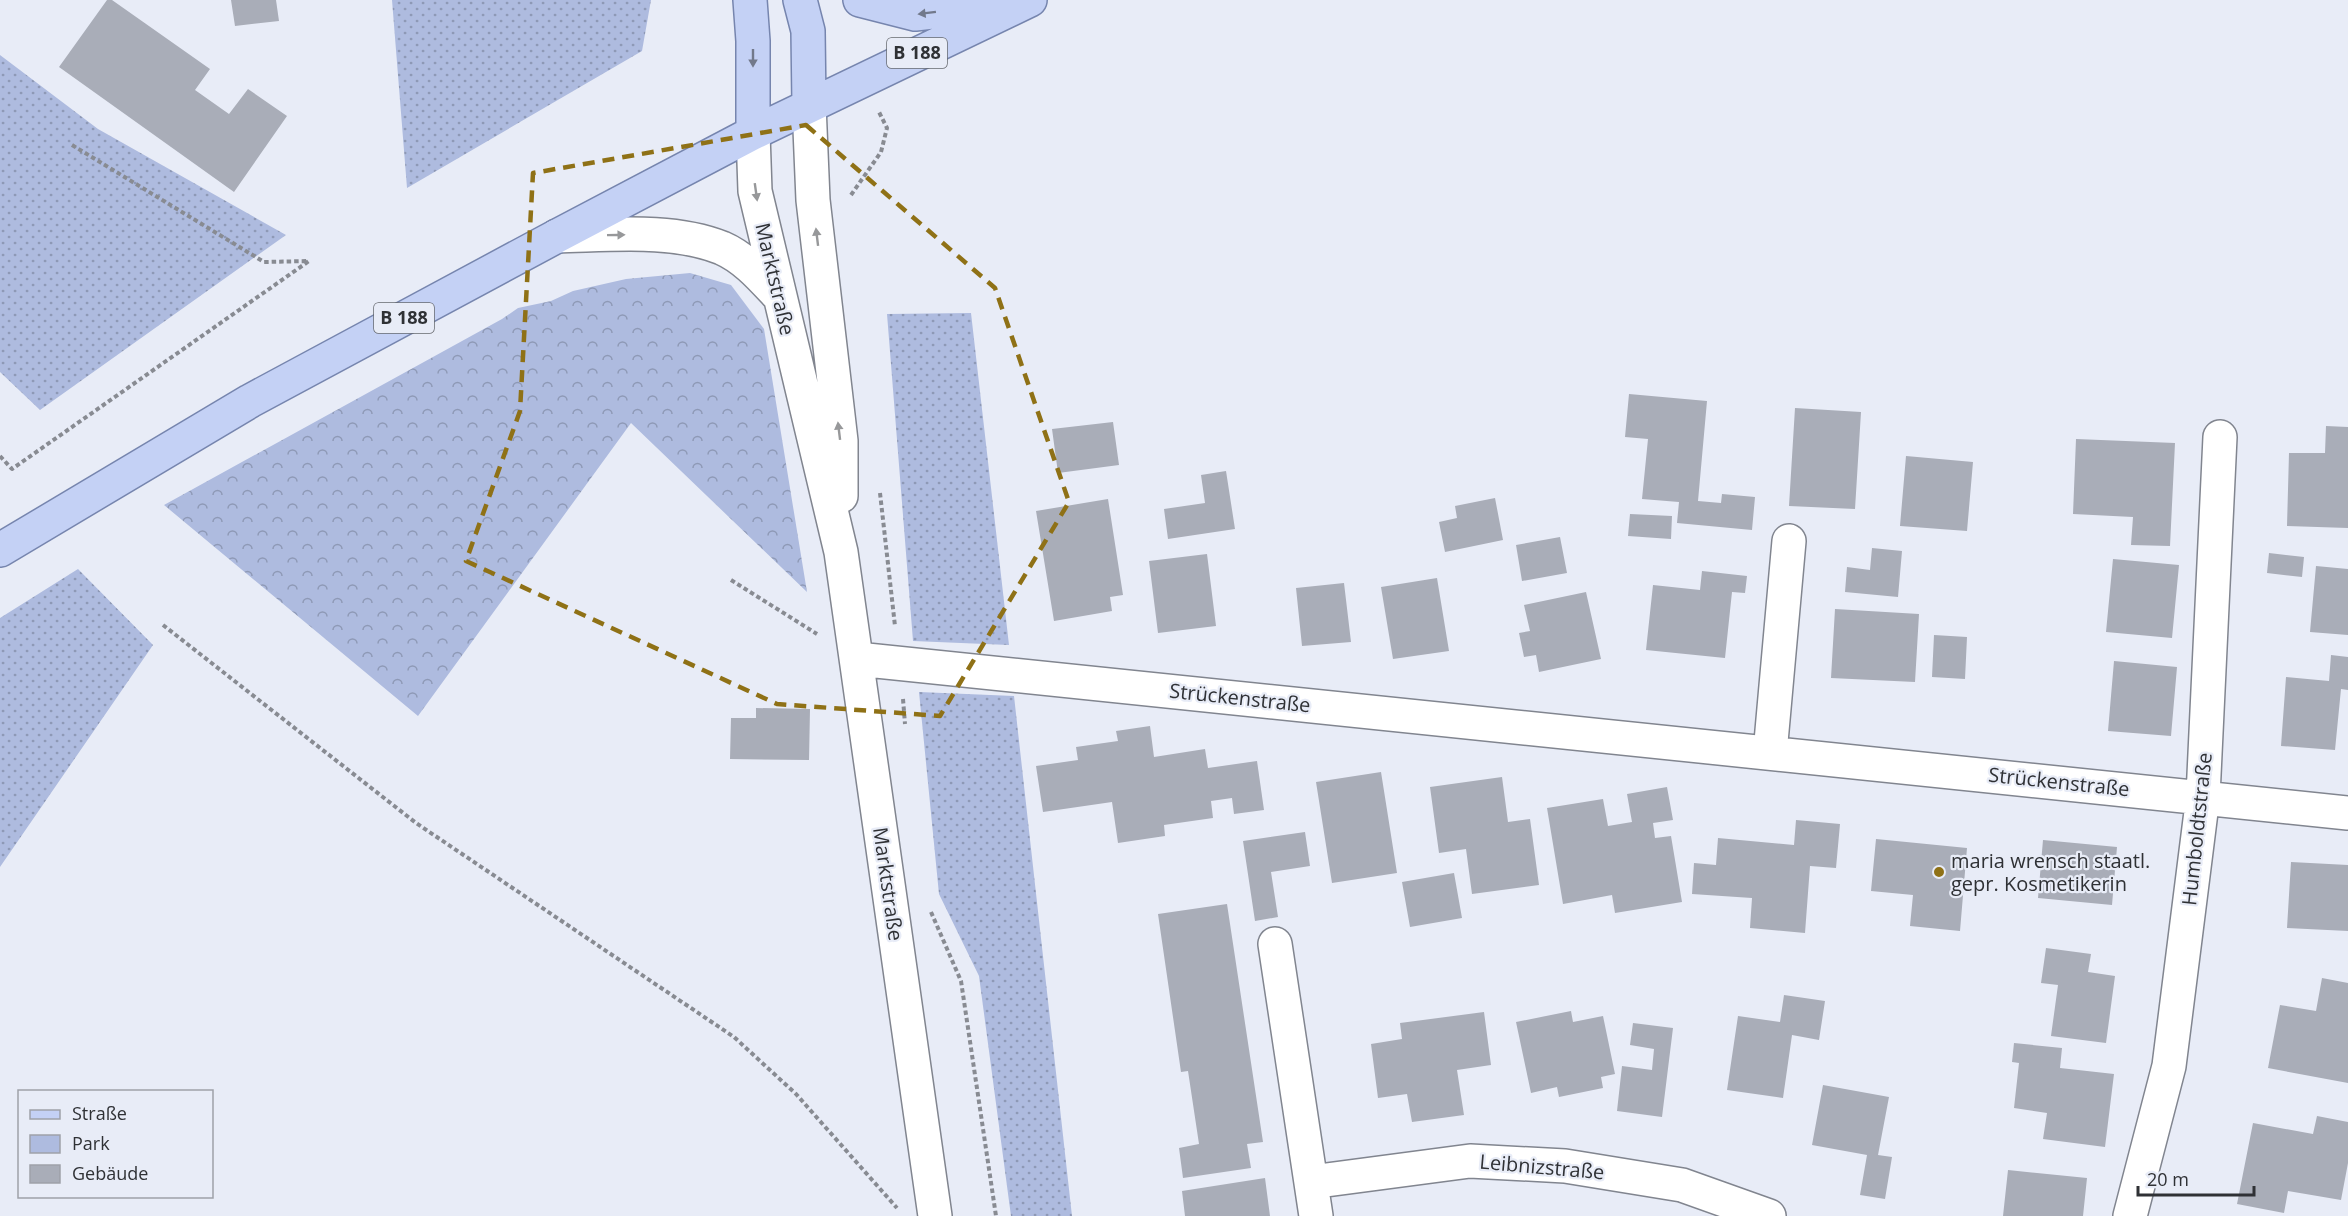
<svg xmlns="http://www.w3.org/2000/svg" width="2348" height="1216" font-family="'Open Sans',sans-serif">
	<defs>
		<pattern id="green-dots" width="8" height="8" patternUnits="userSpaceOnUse" patternTransform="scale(1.5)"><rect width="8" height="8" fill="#aebbdf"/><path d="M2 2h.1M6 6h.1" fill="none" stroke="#8e99b6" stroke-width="1.8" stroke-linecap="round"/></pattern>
		<pattern id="forest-crowns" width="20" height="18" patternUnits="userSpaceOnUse" patternTransform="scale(1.5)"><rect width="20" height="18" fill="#aebbdf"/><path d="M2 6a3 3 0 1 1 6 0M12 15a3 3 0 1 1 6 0" fill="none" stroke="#8e99b6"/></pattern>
	</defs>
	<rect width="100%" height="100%" fill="#e8ecf7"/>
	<!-- green -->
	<path fill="url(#green-dots)" d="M392,0H651L642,51L407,188Z
		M0,55L98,129L286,235L40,410L0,372Z
		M971,313L1009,645L913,641L887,314Z
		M78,569L153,645L0,867V618Z
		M919,692L1014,696L1072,1216H1011L979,976L939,894Z"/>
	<!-- forest -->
	<path fill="url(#forest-crowns)" d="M690,273L731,285L764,329L807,592L631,423L418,716L164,505L502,319L518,308L551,301L573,291L626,279Z"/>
	<!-- building -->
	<path fill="#a9adb8" d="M107,0H112L210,69L195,90L229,114L248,89L287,116L234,192L59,67Z
		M231,0H276L279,21L235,26Z
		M1629,394L1707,401L1698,501L1721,503L1722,494L1755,497L1752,530L1677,523L1679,502L1642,499L1648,439L1625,437Z
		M1795,408L1861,412L1855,509L1789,506Z
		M1113,422L1119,465L1058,473L1052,429Z
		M2326,426L2348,427V528L2287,526L2289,453H2325Z
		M2076,439L2175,443L2170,546L2131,545L2133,517L2073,514Z
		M1906,456L1973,462L1967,531L1900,526Z
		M1226,471L1235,529L1168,539L1164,509L1205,503L1201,475Z
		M1495,498L1503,540L1445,552L1439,522L1457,518L1455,506Z
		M1108,499L1123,595L1110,597L1112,611L1054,621L1036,511Z
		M1630,514L1672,516L1671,539L1628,536Z
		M1560,537L1567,573L1522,581L1516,545Z
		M1872,548L1902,551L1898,597L1845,592L1847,567L1870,570Z
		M2269,553L2304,557L2302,577L2267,573Z
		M1207,554L1216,626L1158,633L1149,561Z
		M2113,559L2179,565L2172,638L2106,632Z
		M2316,566L2348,569V635L2310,632Z
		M1702,571L1747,576L1745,593L1732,592L1725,658L1646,650L1653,585L1700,590Z
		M1437,578L1449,651L1393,659L1381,587Z
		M1344,583L1351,642L1302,646L1296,588Z
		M1586,592L1601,659L1539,672L1536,655L1524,657L1519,633L1530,631L1524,605Z
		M1835,609L1919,614L1915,682L1831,678Z
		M1934,635L1967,637L1965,679L1932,677Z
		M2331,655L2348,657V690L2341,689L2335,750L2281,746L2286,677L2329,681Z
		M2114,661L2177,667L2171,736L2108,731Z
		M756,708L810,709L809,760L730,759L731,718H756Z
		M1150,726L1154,757L1205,749L1208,768L1257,761L1264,810L1234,814L1232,798L1211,801L1213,818L1164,825L1165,836L1118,843L1112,802L1043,812L1036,766L1078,760L1076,747L1118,741L1116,731Z
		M1381,772L1397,873L1332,883L1316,782Z
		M1502,777L1508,822L1530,819L1539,885L1472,894L1466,849L1439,853L1430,787Z
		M1667,787L1673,820L1653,823L1655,838L1671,836L1682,902L1615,913L1612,895L1563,904L1547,808L1603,799L1608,826L1632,822L1627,794Z
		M1796,820L1840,824L1836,868L1810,866L1805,933L1750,928L1752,898L1692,894L1694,863L1716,865L1718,838L1794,845Z
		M1305,832L1310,866L1271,872L1278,917L1255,921L1243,841Z
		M1876,839L1967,848L1960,931L1910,926L1913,895L1871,891Z
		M2043,840L2117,847L2112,905L2038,898Z
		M2291,862L2348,865V931L2287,928Z
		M1454,873L1462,918L1410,927L1402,882Z
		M1227,904L1263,1142L1247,1144L1251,1168L1183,1178L1179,1148L1199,1144L1188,1071L1181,1072L1158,914Z
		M2046,948L2091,954L2088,972L2115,976L2106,1043L2051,1036L2058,985L2041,983Z
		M2322,978L2348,983V1083L2268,1068L2280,1005L2316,1011Z
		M1784,995L1825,1001L1819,1040L1792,1035L1783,1098L1727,1090L1738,1016L1780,1022Z
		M1571,1011L1573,1022L1603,1016L1615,1074L1601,1077L1603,1088L1559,1097L1557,1087L1531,1093L1516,1022Z
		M1484,1012L1491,1065L1457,1070L1464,1115L1412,1122L1407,1094L1378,1098L1371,1044L1402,1039L1400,1023Z
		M1633,1023L1673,1028L1662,1117L1617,1111L1622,1066L1652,1070L1654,1049L1630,1045Z
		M2014,1043L2062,1048L2060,1068L2114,1074L2105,1147L2043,1139L2047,1113L2014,1108L2019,1063L2012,1062Z
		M1823,1085L1889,1097L1878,1155L1892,1157L1885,1199L1860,1195L1867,1155L1812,1145Z
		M2317,1116L2348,1122V1163L2341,1200L2288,1191L2284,1213L2237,1204L2253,1123L2313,1134Z
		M2008,1170L2087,1178L2083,1216H2003Z
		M1265,1178L1270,1216H1185L1182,1191Z"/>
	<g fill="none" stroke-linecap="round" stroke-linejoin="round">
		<!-- minor casing -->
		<g stroke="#81858f" stroke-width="36">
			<path id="minor" d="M809,105L813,200L841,441V496
				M753,133L755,191L841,552L935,1216
				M557,236C610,235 672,228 722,248C745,258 762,278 778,295
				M857,659L2348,813
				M1770,753L1789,541
				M1275,944L1316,1216
				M1311,1182L1470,1161L1565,1166L1682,1185L1769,1216
				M2130,1216L2169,1066L2203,796L2220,437"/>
		</g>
		<!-- major casing -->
		<g stroke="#7685ae" stroke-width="36">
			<path id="major" d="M750,0L753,41V133
				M800,0L808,31L809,105
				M860,0L915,14L1001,4
				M0,550L250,401L557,236L753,133L1030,0"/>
		</g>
		<!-- path -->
		<path stroke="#888b92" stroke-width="4" stroke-dasharray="4.5 3" stroke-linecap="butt" d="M72,145L264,262L309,261
			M851,195L881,152L887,128L879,112
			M0,456L12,469L309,261
			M880,493L895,626
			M731,580L817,634
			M163,625L416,823L734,1037L796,1094L897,1208
			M903,699L905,724
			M931,912L961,981L996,1216"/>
		<!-- minor -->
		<use href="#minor" stroke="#fff" stroke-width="33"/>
		<!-- major -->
		<use href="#major" stroke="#c4d1f5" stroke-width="33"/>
	</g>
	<!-- one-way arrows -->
	<defs><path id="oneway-solid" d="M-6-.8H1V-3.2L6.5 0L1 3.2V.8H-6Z" transform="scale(1.5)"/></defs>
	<g fill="#72798b">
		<use href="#oneway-solid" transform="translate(927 13) rotate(173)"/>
		<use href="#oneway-solid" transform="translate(753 58) rotate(90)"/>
	</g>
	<g fill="#97989a">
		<use href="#oneway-solid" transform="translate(756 192) rotate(82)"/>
		<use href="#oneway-solid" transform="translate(616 235) rotate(-1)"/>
		<use href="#oneway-solid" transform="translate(817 237) rotate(-97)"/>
		<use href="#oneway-solid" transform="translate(839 431) rotate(-97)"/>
	</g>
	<!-- marked area -->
	<path fill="none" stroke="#8f7116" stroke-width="4.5" stroke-dasharray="12 8" stroke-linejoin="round" d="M806,125L995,288L1069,502L940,716L777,704L466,561L520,411L533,173Z"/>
	<!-- markers -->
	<circle fill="#8f7116" stroke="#e8ecf7" stroke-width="2" cx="1939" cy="872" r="6"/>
	<g text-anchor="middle" stroke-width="4.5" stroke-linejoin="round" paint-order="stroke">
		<!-- shield labels -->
		<g fill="#e8ecf7" stroke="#66696f" stroke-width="1.5">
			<rect x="887" y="38" width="60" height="30" rx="4.5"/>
			<rect x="374" y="303" width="60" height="30" rx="4.5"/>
		</g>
		<g font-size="18" font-weight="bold" fill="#2f3135">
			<text x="917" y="59">B 188</text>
			<text x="404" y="324">B 188</text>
		</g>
		<!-- street labels -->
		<g font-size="20" fill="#2f3135" stroke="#e8ecf7">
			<text transform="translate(775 279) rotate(77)" y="7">Marktstraße</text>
			<text transform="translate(1240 698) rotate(6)" y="7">Strückenstraße</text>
			<text transform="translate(2059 782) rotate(6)" y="7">Strückenstraße</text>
			<text transform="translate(2197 829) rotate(-84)" y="7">Humboldtstraße</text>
			<text transform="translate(888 884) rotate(82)" y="7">Marktstraße</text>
			<text transform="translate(1542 1167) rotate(5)" y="7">Leibnizstraße</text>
		</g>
		<!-- poi labels -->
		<g font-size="20" fill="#2f3135" stroke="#e8ecf7" text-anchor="start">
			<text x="1951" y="868">maria wrensch staatl.<tspan x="1951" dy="23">gepr. Kosmetikerin</tspan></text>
		</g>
	</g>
	<!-- legend -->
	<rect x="18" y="1090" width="195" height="108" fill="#e8ecf7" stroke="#9ea1a9" stroke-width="1.5"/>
	<rect x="30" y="1110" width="30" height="9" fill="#c4d1f5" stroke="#9ea1a9" stroke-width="1.5"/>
	<text x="72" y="1120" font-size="18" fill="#2f3135">Straße</text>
	<rect x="30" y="1135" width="30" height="18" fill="#aebbdf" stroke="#9ea1a9" stroke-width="1.5"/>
	<text x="72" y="1150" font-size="18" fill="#2f3135">Park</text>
	<rect x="30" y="1165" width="30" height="18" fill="#a9adb8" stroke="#9ea1a9" stroke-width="1.5"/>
	<text x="72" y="1180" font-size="18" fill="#2f3135">Gebäude</text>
	<!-- scale -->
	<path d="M2138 1186v9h116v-9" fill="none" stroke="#2f3135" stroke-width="3"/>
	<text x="2147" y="1186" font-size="18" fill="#2f3135" stroke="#e8ecf7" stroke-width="4.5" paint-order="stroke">20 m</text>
</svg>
